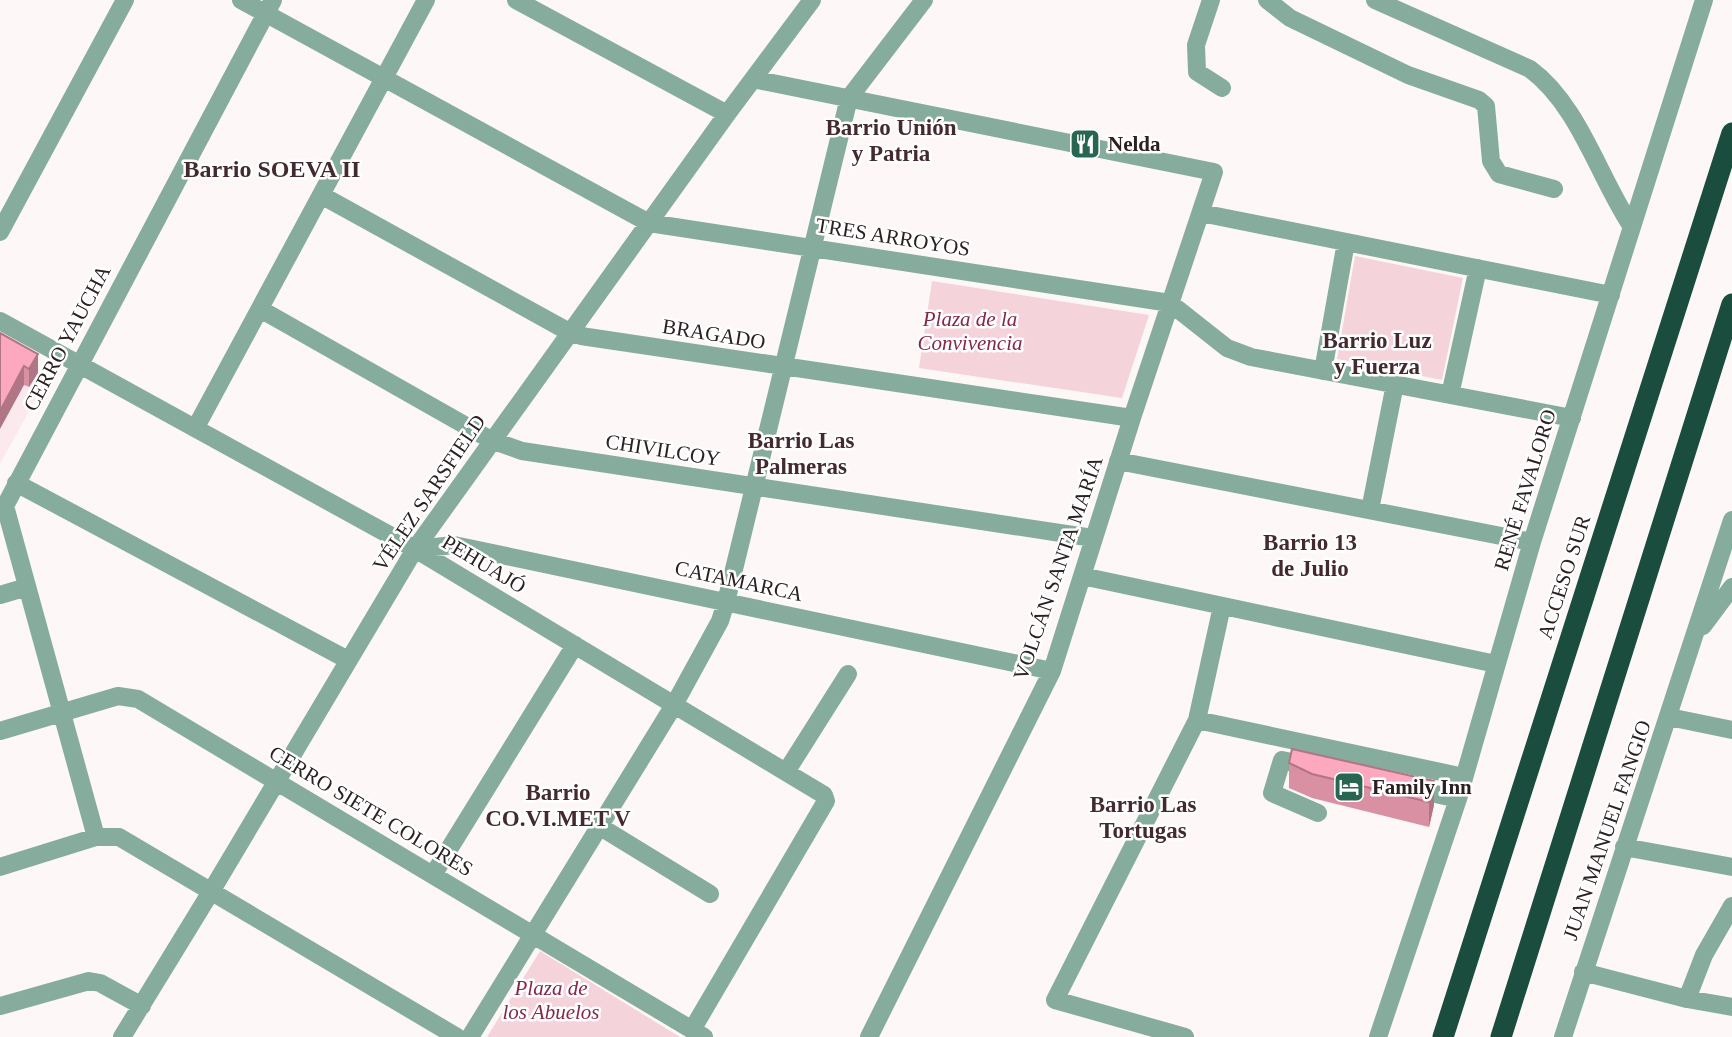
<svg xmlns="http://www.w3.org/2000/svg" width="1732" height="1037" font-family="Georgia,serif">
	<rect width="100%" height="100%" fill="#fef7f8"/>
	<!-- built -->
	<path fill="#fce9ed" d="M0,351L47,378L0,464Z"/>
	<!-- green -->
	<path fill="#f5d3da" d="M1355,256L1463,278L1442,380L1337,359Z
		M932,281L1149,315L1122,398L919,368Z
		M540,951L680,1037H487Z"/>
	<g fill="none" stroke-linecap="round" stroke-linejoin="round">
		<!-- minor -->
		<path stroke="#86ac9d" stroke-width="18" d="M241,0L649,223L1170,303L1227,348L1251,357L1572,418
			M516,0L727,114
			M1211,0L1196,45L1197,72L1222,88
			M1267,0L1290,18L1408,75L1479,100L1486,106L1491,161L1499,174L1554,189
			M1375,0L1530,69C1579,105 1599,178 1632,227
			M753,79L1214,172L1132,418L1052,671L869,1037
			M321,195L571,333L581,336L1132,418
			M1201,213L1611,295
			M0,232L125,0
			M260,309L491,440L522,451L1093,538
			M0,321L415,549L824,795L826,801L692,1030
			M1323,371L1346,242
			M1450,395L1478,268
			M196,427L426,0
			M1118,461L1532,542
			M16,483L348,660
			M1370,510L1395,384
			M415,549L454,545L1052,671
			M1082,576L1496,664
			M0,595L27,587
			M1703,626L1732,587
			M1669,717L1732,730
			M1197,720L1464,777
			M0,731L118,696L138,699L704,1037
			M1311,766L1282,760L1272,793L1318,813
			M786,772L848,674
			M1413,789L1458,799
			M599,826L710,894
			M96,837L5,506L273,0
			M1624,847L1732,867
			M0,867L96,837H119L457,1037
			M433,875L575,645
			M1583,972L1687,999L1732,1007
			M1687,999L1704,955L1732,906
			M0,1006L89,981L100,983L142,1006
			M122,1037L212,890L415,549L727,114L812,0
			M470,1037L674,705L720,621L726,602L849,98L924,0
			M1185,1037L1055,1000L1197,720L1222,606
			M1378,1037L1458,799L1532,542L1704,0
			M1563,1037L1732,520"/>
		<!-- highway -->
		<path stroke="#1a4d3d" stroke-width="21" d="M1443,1037L1732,133
			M1501,1037L1732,304"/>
	</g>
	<!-- wall -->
	<path fill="#d990a3" d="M0,333L38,373L29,387L24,385Z
		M1289,763L1434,781V805L1429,827L1312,798L1289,788Z"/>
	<!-- shaded-wall -->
	<path fill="#b07685" d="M38,354V373L29,387V369Z
		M24,366V385L0,429V411Z
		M1434,781V805L1429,827V802Z"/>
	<!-- building -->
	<path fill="#fca8be" stroke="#b07685" stroke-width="2" d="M0,333L38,354L29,369L24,366L0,411Z
		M1292,749L1434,781L1429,802L1312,774L1289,763Z"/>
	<!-- icons -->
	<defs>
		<g id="restaurant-square" transform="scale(1.575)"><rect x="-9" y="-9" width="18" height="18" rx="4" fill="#286652" stroke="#fff"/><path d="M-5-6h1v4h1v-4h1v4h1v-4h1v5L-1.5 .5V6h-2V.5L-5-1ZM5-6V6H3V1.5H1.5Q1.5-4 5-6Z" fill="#fff"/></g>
		<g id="hotel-square" transform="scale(1.575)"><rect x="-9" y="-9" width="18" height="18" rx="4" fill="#286652" stroke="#fff"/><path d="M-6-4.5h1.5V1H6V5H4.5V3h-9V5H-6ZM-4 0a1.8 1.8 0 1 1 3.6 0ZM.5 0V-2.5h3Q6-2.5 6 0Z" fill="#fff"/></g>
	</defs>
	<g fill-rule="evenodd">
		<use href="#restaurant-square" x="1085" y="144"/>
		<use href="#hotel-square" x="1349" y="787"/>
	</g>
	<g text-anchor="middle" stroke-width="5" stroke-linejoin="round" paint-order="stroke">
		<!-- poi labels -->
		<g font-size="21" font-weight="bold" fill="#2d2023" stroke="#fff" text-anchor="start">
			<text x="1108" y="151">Nelda</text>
			<text x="1372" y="794">Family Inn</text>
		</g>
		<!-- street labels -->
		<g font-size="21" fill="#2d2023" stroke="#fff">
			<text transform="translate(893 237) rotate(9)" y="7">TRES ARROYOS</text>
			<text transform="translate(714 334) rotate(9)" y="7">BRAGADO</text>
			<text transform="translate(67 338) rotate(-62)" y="7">CERRO YAUCHA</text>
			<text transform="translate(663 450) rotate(9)" y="7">CHIVILCOY</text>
			<text transform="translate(1525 490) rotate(-73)" y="7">RENÉ FAVALORO</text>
			<text transform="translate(429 493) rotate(-56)" y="7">VÉLEZ SARSFIELD</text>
			<text transform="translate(484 564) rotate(31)" y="7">PEHUAJÓ</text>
			<text transform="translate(1058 568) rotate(-71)" y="7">VOLCÁN SANTA MARÍA</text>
			<text transform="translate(1564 577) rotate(-72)" y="7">ACCESO SUR</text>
			<text transform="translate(739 581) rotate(12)" y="7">CATAMARCA</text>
			<text transform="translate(371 811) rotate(31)" y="7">CERRO SIETE COLORES</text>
			<text transform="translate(1607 830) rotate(-71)" y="7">JUAN MANUEL FANGIO</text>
		</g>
		<!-- park labels -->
		<g font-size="21" font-style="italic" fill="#862648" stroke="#fff">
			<text x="970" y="326">Plaza de la<tspan x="970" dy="24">Convivencia</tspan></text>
			<text x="551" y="995">Plaza de<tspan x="551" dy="24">los Abuelos</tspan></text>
		</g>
		<!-- neighbourhood labels -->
		<g font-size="23" font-weight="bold" fill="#442930" stroke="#fff">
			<text x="891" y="135">Barrio Unión<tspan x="891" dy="26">y Patria</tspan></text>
			<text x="1377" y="348">Barrio Luz<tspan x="1377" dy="26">y Fuerza</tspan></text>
			<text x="801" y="448">Barrio Las<tspan x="801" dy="26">Palmeras</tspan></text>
			<text x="1310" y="550">Barrio 13<tspan x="1310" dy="26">de Julio</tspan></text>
			<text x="558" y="800">Barrio<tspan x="558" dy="26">CO.VI.MET V</tspan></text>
			<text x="1143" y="812">Barrio Las<tspan x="1143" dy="26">Tortugas</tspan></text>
		</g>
		<!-- quarter labels -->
		<g font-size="24" font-weight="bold" fill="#442930" stroke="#fff">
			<text x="272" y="177">Barrio SOEVA II</text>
		</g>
	</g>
</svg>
